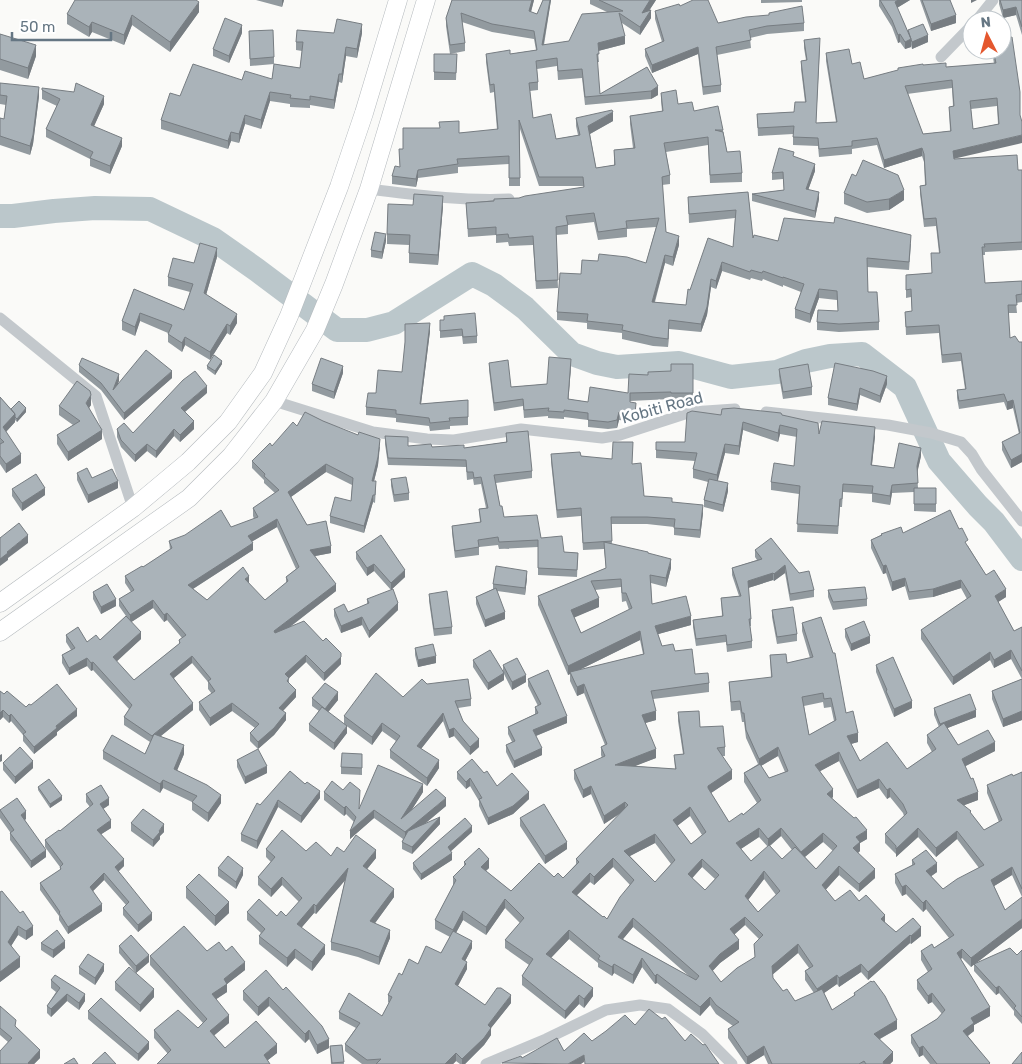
<svg xmlns="http://www.w3.org/2000/svg" width="1022" height="1064" font-family="Rubik,sans-serif">
	<rect width="100%" height="100%" fill="#fafaf8"/>
	<g fill="none" stroke-linecap="round" stroke-linejoin="round">
		<!-- river -->
		<path stroke="#bbc7cb" stroke-width="24" d="M0,216H13L54,211L95,208L150,209L213,239L257,270L337,330H367L394,323L472,274L494,285L525,308L572,354L597,363L617,367L679,363L731,377L777,372L806,361L830,356L862,354L905,387L939,461L978,506L994,522L1022,559"/>
		<!-- primary casing -->
		<g stroke="#b5babe" stroke-width="19">
			<path id="primary" d="M0,603L133,508L188,462L228,422L263,373L289,316L339,187L364,113L398,0
				M0,632L189,498L231,456L274,401L315,330L334,284L369,189L426,0"/>
		</g>
		<!-- minor -->
		<path stroke="#c3c8cc" stroke-width="11" d="M977,20L993,0
			M941,57L972,25
			M369,189C418,195 461,201 509,199
			M0,318L96,396L133,508
			M274,401L373,432L427,439L454,440L521,429L602,438L620,435L691,412L735,409
			M766,412L888,425L931,433L961,442L972,454L981,469L1022,521
			M486,1064L546,1039L606,1010L640,1005L668,1009L702,1034L732,1064"/>
		<!-- primary -->
		<use href="#primary" stroke="#fff" stroke-width="18"/>
	</g>
	<!-- wall -->
	<path fill="#929a9f" fill-rule="evenodd" d="M256,0H284L282,7Z
		M452,0H534L531,12L537,14L543,0H551L544,45L569,41L607,12L590,4V0H656L649,11L651,18L640,35L622,23L625,44L598,51L599,62H597L600,94L647,67L658,95L651,99L585,105L582,78L558,80L557,66L537,69L538,82V90L530,91L533,118L556,139L578,135L576,126V118L613,121L590,134L596,168L614,165V150L633,148L630,124V116L662,111L661,101V93L678,104L694,111L723,130L727,152L742,173V182L710,183L708,145L666,152L670,175V184L662,185L666,232L679,245L673,266L665,263L655,302L686,305L690,290L733,247L735,218L689,223L688,197L748,192L753,238L778,241L911,244L909,270L867,267L868,292L879,322V330L839,332L817,330V322L838,311L837,300L819,298L810,323L795,318V309L801,292L783,285V287L763,279L762,281L751,278L750,280L722,271L716,289L711,287L707,315L701,332L669,329L668,347L653,346L622,339V333L587,329V323L557,320V312L581,274L598,261L646,263L656,227L627,229V237L598,240L594,222L568,225V234L556,235L558,288L536,289L533,245L509,246L508,242L496,243V235L468,237L466,203L519,198L584,187L583,186H539L520,129V186H509V164L458,167V173L418,178L416,187L392,184V176L400,167L399,149H403L459,133L497,130L494,92L490,93L486,62V54H510L536,50L534,39L492,32L462,22L465,43V51L450,54L446,26V18Z
		M761,0H802V2L761,3Z
		M879,0H910L897,8L908,32L928,42L912,49L911,45V47L905,49L900,42L898,43L892,27L879,6Z
		M920,0H950L956,23L931,31Z
		M999,0H1022V35L1016,15L1003,18L999,4Z
		M680,6L718,23H804V31L767,34L750,38L751,48L717,55L721,85V92L703,95L698,54L652,73L645,56V49L662,42L655,19V11Z
		M199,12L170,52L132,25L124,45L92,32L89,37L67,24V14Z
		M249,31L274,57V64L300,68L302,51L296,50V42L334,33H362L357,58L346,56L342,83L339,82L334,109L310,105V108L290,107V104L270,101L261,129L245,124L239,143L231,141L228,149L161,129V120L180,96L242,80L272,79L274,64L250,66Z
		M242,33L229,63L213,56V49Z
		M0,34L36,56L28,79L0,70Z
		M804,40L820,46L816,123L836,122L826,61V53L852,64L864,79L923,65L946,67L994,64L992,50H1002L1020,115L954,159L1018,170H1022V250L985,252V255H982L985,283L1022,281V267V302L1016,303L1017,313H1008L1010,338L1019,342H1022V462L1011,468L1002,450V442L1019,434L1013,408L1007,410L1004,402L959,409L957,398V390L965,389L961,361L942,363L939,333L906,335L905,312L912,311L911,297L906,298V275L932,273L939,253L936,226L924,227L920,194V186L925,185L924,162L922,156L884,168L877,145L852,149V154L819,157L818,146L793,145V134L758,136L757,114L794,112L805,102L801,69V61L806,60L804,48ZM952,88L953,106L949,107L950,131L923,134L907,94ZM997,106L998,124L973,129L971,109Z
		M434,54H457L456,80H434Z
		M0,83L39,96L33,144L30,155L0,145V118L4,119L6,105L0,104Z
		M42,90L104,104L94,126L122,146L110,174L90,166V159L46,137V129L57,106L42,99Z
		M794,157L815,171L808,190L819,199L815,218L752,201V194L784,190L783,179L772,180V173Z
		M844,193L904,200L889,210L867,213L844,204Z
		M413,205L443,206L438,265L409,263V245L387,244V234Z
		M386,241L382,259L371,257V250Z
		M217,257L206,295L237,323L230,335L227,333L210,360L185,345L182,352L168,342V333L140,321L135,336L122,330V321L134,289L184,310L190,292L168,286V277L194,263Z
		M440,320H444L477,336V343L463,344L462,336L440,338Z
		M430,331L421,404L468,400V425L450,426V429L430,431L429,426L396,422V418L366,415V407L376,393L402,372Z
		M489,363L511,387L547,384L571,366L568,399L588,402L628,393L648,375L671,371L693,364V401H671V399L630,401V402L636,411L635,422L619,420L617,428L608,429L588,427V420L564,417V419L548,418V416L524,418L523,406L494,411L489,370Z
		M835,363L887,384L880,403L860,395L857,411L828,405V398Z
		M222,364L215,375L207,369V366Z
		M79,365L119,381L117,384L172,378L124,420L101,390L79,372Z
		M779,369L812,387V395L783,399L779,376Z
		M343,373L334,399L312,391V384Z
		M207,393L185,412L194,429L180,442L174,436L156,458L147,451L135,462L121,447L117,437V429L133,433Z
		M0,397L11,409L26,412L17,422L15,420V422L6,432L21,463L6,473L0,464Z
		M91,405L89,408L102,439L68,461L57,444V435L73,425L59,415V406Z
		M721,415H782L819,434L875,436L872,465L894,468L921,456L917,472L918,488H936V512L914,511V492L892,493L890,505L872,502V494L843,492L842,507H840L838,534L797,532L799,494L771,490V482L794,466L797,437L780,434L778,442L743,430L739,455L725,453L717,481L728,491L723,512L704,507V500L708,482L693,478V469L695,461L656,458V442H685Z
		M323,421L380,447L378,465L374,481L376,488L375,503L373,502L364,533L330,523V516L351,501L352,485L326,472L291,497L307,525L331,553L315,556L336,591L290,627L341,664L324,681L306,662L289,678V684L296,697L283,711L286,720L274,735L258,749L250,741V733L255,728L232,711L210,726L199,710V702L212,694L208,689V682L192,663L174,678L193,710L161,736L184,754L177,770L221,803L208,822L192,810V802L163,788L160,793L103,759V751L145,754L150,742L124,725V717L129,709L93,670L91,671L87,666L69,675L62,663V655L71,650L66,642V635L87,642L100,640L126,616L119,606V599L131,592L125,583V576L143,567L170,550L169,541L231,527L254,519L253,516V508L275,493L264,483V480L252,468V461L297,426ZM277,527L296,569L286,577V583L265,600H207L193,589L253,550L252,541ZM153,608L164,622L167,620L182,638L179,640V644L134,680L116,661L141,639L131,622Z
		M506,433L532,471V478L496,483L500,506L504,517L564,552L578,553L577,577L538,575V547L499,549L498,545L479,547V555L455,558L452,533V526L480,522L479,509L486,508L481,484L474,485L473,479L467,480L466,467L388,465L385,444V436L408,446L464,448L506,442Z
		M551,454L581,456L632,464L644,496L672,502L703,513L700,538L674,535V527L647,524H611L612,544L648,553L671,568L666,587L651,583L652,604L691,625L658,634L662,646L675,651L695,674L709,683V692L653,699L656,720L645,723L656,758L634,766L675,769L674,755L683,754L678,721V712L700,727L725,747V756H722L732,779L711,793L729,822L743,815L757,803L744,782V773L758,764L746,738L744,722H742L740,710L731,711L729,682L771,678L770,655L787,663L810,658L802,631V623L846,713L858,742L851,744L860,761L907,769L932,752L927,743V735L939,727L934,715V708L976,717L947,728L958,745L995,751L965,766L978,800L964,805L984,830L999,822L987,793V785L1013,776L1022,772V897L1012,875L994,886L1005,910L1022,928L976,963L1017,955L1022,950V1024L1014,1015V1011L999,993L996,995L974,971V964L971,967L962,958L961,959L990,1016L974,1025V1031L968,1036L990,1064H930L923,1055L919,1057L911,1043V1035L937,1019L942,1014L932,1002L928,1004L917,989V980L928,972L921,960V951L934,948L949,938L926,909L923,912L906,894L902,896L895,883V874L912,865V860L937,872L931,876L943,889L979,868L957,839L936,857L918,837L896,857V854L885,843V834L904,816L903,813L890,797L887,799L879,788L857,798L839,761L820,771L833,797L832,798L867,839L860,843V851L858,853L875,878L859,892L839,875L825,890L835,901H859L896,932L921,936L911,944L910,943L868,980L861,972L839,987L837,984L824,993L832,1010L854,996V993L897,1029L880,1039L893,1061L890,1064H768L764,1055L749,1064H746L728,1038V1029L733,1026L716,1014L710,1005L700,1016L657,983L655,984L642,967L633,984L614,973L612,976L598,967V963L569,939L551,958L593,996L584,1008L579,1004L565,1019L522,985V976L529,965L505,948V940L520,923L505,908L486,935L463,920L456,933L472,948L465,961L467,969L458,986L485,1005L511,1003L491,1028V1035L484,1045L465,1064H460L456,1061L453,1064H362L345,1051V1044L356,1028L339,1019V1012L382,1016L389,1003L388,1002V995L402,975L418,964L441,953L450,937L435,929V920L453,886V877L464,866V862L489,868L486,871L511,891L554,877L563,878L576,864V859L621,813L604,824L591,794L583,798L574,779V770L602,758L601,755V747L605,745L584,693L577,696L570,681V674L568,675L538,605V596L606,568L604,549L583,550L581,516L557,518L551,462ZM621,587L622,602L626,601L629,610L581,633L574,617L599,607L595,590ZM640,640L643,654L577,671ZM823,702L824,708L831,707L834,721L809,735L804,706ZM778,756L785,772L769,778L761,766ZM690,816L702,835L691,844L677,826ZM781,836L792,850L782,859L770,846ZM759,837L768,847L751,861L741,849ZM823,842L833,851L816,869L805,857ZM655,843L671,864L655,882L630,856ZM613,867L630,885L607,919L603,917L577,895L590,882L594,885ZM702,867L715,879L705,890L692,878ZM764,879L776,895L758,912L748,900ZM745,925L759,939L754,944L755,957L721,982L712,971L720,963L739,949L734,935ZM633,927L690,977L623,939ZM798,953L809,968L805,971V980L814,993L795,1001L783,991L773,978L772,975Z
		M77,473L92,478L118,488L88,503L77,480Z
		M391,479L409,493V500L394,502L391,486Z
		M12,489L45,495L22,511L12,496Z
		M903,533L968,546L986,575L1006,597L998,602L1014,631L1022,627V720L1003,727L992,699V691L1022,679L1011,659L994,668L990,660L953,685L921,639V630L967,599L961,588L933,597L909,600L905,586L892,591L886,573L883,574L871,548V540L881,535V534Z
		M755,550L799,573L814,590V597L790,601L785,573L774,581L773,580L748,588L751,619V626H750L752,641V648L727,652L726,642L696,646L693,627V620L722,616L721,598L739,596L732,575V568L757,560L755,557Z
		M356,552L405,577L391,590L374,571L367,576L356,559Z
		M527,578L525,595L497,591L505,619L485,627L476,604V597L493,589V584Z
		M828,590L867,599V606L833,610L828,597Z
		M93,592L116,606L101,614L93,599Z
		M429,594L452,627V634L434,636L429,601Z
		M367,599L398,610L369,638L362,625L341,633L334,616V609L348,612L367,604Z
		M772,610L797,634V641L777,644L772,617Z
		M845,629L870,643L851,651L845,637Z
		M415,648L436,663L418,667L415,655Z
		M473,660L503,671V665L526,682L512,690L504,674V680L488,690L473,667Z
		M876,665L912,708L894,717L876,672Z
		M528,679L567,723L536,736L542,755L514,768L506,752V745L512,742L508,734V727L535,714V707L538,706L528,686Z
		M427,684L471,699V706L458,708L463,721L479,747L470,755L454,736L449,738L443,721L421,749L439,768L427,786L390,758V750L396,741L382,731L372,745L344,724V716L403,697Z
		M0,691L4,694L26,707L31,705L77,716L57,732V735L34,754L23,741V735L11,721L9,723L3,717L0,720Z
		M312,698L338,700L328,712L347,733L334,750L309,731V724L319,711L312,706Z
		M237,760L267,773L245,784L237,767Z
		M362,761V775L341,774V767Z
		M3,763L33,768L15,784L3,770Z
		M290,771L320,798L301,823L278,807L257,849L241,841V834Z
		M457,772L497,786L529,799L513,814L488,825L479,806V801L470,786L466,789L457,779Z
		M38,787L62,800L50,808L38,790Z
		M324,792L360,808L423,792L412,809L446,806L426,823L440,824L412,854L402,849V842L403,839L374,818L350,839L354,822L346,814L344,816L324,800Z
		M86,794L109,805L103,809L111,828L101,834L124,866L118,871L152,920L138,932L123,915V908L126,905L104,880L93,891L102,911L68,934L59,920V916L40,890V883L60,870V867L45,847V840L60,831L90,807L86,802Z
		M0,810L26,819L25,820L46,857L31,868L10,840V832L0,818Z
		M520,818L567,849L545,864L520,826Z
		M131,823L164,832L160,836V839L153,847L131,831Z
		M472,832L450,851L452,860L421,880L413,869V863Z
		M266,849L306,851L331,856L344,852L376,858L367,869L394,897L375,923L390,938L379,965L358,957L331,950V942L345,880L316,914L314,913L301,928L325,954L312,971L295,958L287,967L259,944V936L261,933L247,920V912L277,916H286L299,902L282,885L271,897L258,885V877L271,862L266,857Z
		M218,868L243,875L236,889L218,876Z
		M186,887L229,913L215,926L186,898Z
		M0,892L33,935L26,940L18,935L11,946L20,967L0,982Z
		M41,943L65,948L53,958L41,950Z
		M119,946L149,962L136,973L119,953Z
		M207,951H226L245,970L227,984V992L216,999L229,1023L214,1035L225,1048L277,1053L268,1060L168,1054L154,1038V1030L198,1028L203,1023L150,965V956Z
		M79,967L104,971L95,985L79,974Z
		M51,980L85,1001L79,1010L67,1001L51,1017L47,1013V1006L56,992L51,988Z
		M115,982L154,997L140,1012L115,990Z
		M283,990L329,1048L317,1054L309,1039L305,1043L269,1006L258,1016L243,1000V991Z
		M0,1006L40,1058L34,1064H0L8,1042L0,1035Z
		M88,1011L149,1049L138,1061L88,1019Z
		M342,1045L344,1064H331L330,1046Z"/>
	<!-- shaded-wall -->
	<path fill="#777d82" d="M282,0H284L282,7Z
		M532,0H534L529,19V11Z
		M550,0H551L542,53V45Z
		M650,0H656L642,21V13Z
		M898,0H910L895,9V2Z
		M971,0H977L971,3Z
		M199,2V12L170,52V42Z
		M1016,7V15L1003,18V10Z
		M651,10V18L640,35V27Z
		M132,15V25L124,45V35Z
		M956,15V23L931,31V24Z
		M92,22V32L89,37V27Z
		M362,24V33L357,58V49Z
		M242,25V33L229,63V56Z
		M900,34V42L898,43V35Z
		M928,35V42L912,49V42Z
		M625,36V44L598,51V43Z
		M911,39V47L905,49V42Z
		M36,45V56L28,79V68Z
		M346,47V56L342,83V74Z
		M698,47V54L652,73V65Z
		M339,74V82L334,109V100Z
		M658,86V95L651,99V91Z
		M39,87V96L33,144L30,155V146Z
		M270,92V101L261,129V120Z
		M104,96V104L91,133V125Z
		M613,112V121L588,135V126Z
		M245,115V124L239,143V134Z
		M231,132V141L228,149V141Z
		M1022,135V143L953,159V151Z
		M122,138V146L110,174V166Z
		M922,148V156L884,168V160Z
		M815,164V171L806,196V189Z
		M418,170V178L416,187V179Z
		M904,190V200L889,210V199Z
		M819,192V199L815,218V211Z
		M443,196V206L438,265V255Z
		M386,234V241L382,259V252Z
		M679,236V245L673,266V257Z
		M217,248V257L204,302V293Z
		M665,255V263L652,310V302Z
		M722,262V271L716,289V281Z
		M711,279V287L707,315L701,332V324Z
		M819,289V298L810,323V314Z
		M140,313V321L135,336V327Z
		M237,314V323L230,335V326Z
		M669,320V329L668,347V339Z
		M430,323V331L420,412V404Z
		M227,324V333L210,360V352Z
		M185,337V345L182,352V343Z
		M571,359V366L568,406V399Z
		M222,361V364L215,375V371Z
		M343,366V373L334,399V392Z
		M172,371V378L124,420V413Z
		M119,374V381L113,397V390Z
		M887,376V384L880,403V396Z
		M207,386V393L181,415V408Z
		M860,388V395L857,411V404Z
		M91,395V405L86,412V403Z
		M1013,400V408L1007,410V402Z
		M26,408V412L17,422V419Z
		M619,412V420L617,428V420Z
		M15,414V422L3,435V427Z
		M194,421V429L180,442V435Z
		M743,422V430L739,455V446Z
		M780,425V434L778,442V433Z
		M875,427V436L871,473V465Z
		M174,429V436L156,458V451Z
		M102,430V439L68,461V452Z
		M380,439L378,465L372,489V481Z
		M147,444V451L135,462V455Z
		M725,444V453L717,484V475Z
		M921,448V456L917,474V466Z
		M21,454V463L6,473V464Z
		M1022,454V462L1011,468V460Z
		M326,464V472L288,499V492Z
		M118,481V488L88,503V495Z
		M728,483V491L723,512V505Z
		M892,485V493L890,505V496Z
		M45,488V495L22,511V503Z
		M373,495V502L364,533V526Z
		M703,505V513L700,538V530Z
		M277,519V527L248,544V536Z
		M28,535V543L8,558V560L0,566V559L7,552Z
		M253,543V550L188,592V585Z
		M331,546V553L310,557V550Z
		M671,559V568L666,587V578Z
		M374,564V571L367,576V568Z
		M785,565V573L774,581V574Z
		M886,565V573L883,574V566Z
		M405,570V577L391,590V583Z
		M527,571V578L525,595V588Z
		M773,573V580L748,588V581Z
		M249,576V584L245,579Z
		M905,578V586L892,591V582Z
		M961,580V588L933,597V589Z
		M336,584V591L274,639V631Z
		M1006,589V597L995,604V596Z
		M599,598V607L571,619V610Z
		M116,599V606L101,614V607Z
		M153,600V608L130,623V615Z
		M398,603V610L369,638V631Z
		M505,612V619L485,627V620Z
		M167,613V620L164,622V615Z
		M691,616V625L655,635V626Z
		M362,617V625L341,633V626Z
		M640,631V640L571,674L570,672V674L568,675V666Z
		M141,632V639L113,665V657Z
		M870,636V643L851,651V644Z
		M1011,650V659L994,668V660Z
		M990,652V660L953,685V677Z
		M306,655V662L285,682V674Z
		M192,656V663L170,681V674Z
		M436,656V663L418,667V660Z
		M341,657V664L324,681V673Z
		M87,658V666L69,675V668Z
		M93,662V670L91,671V663Z
		M504,673V680L488,690V683Z
		M526,675V682L512,690V682Z
		M584,684V693L577,696V687Z
		M296,690V697L279,715V708Z
		M338,692V700L325,716V709Z
		M912,701V708L894,717V709Z
		M193,703V710L152,743V736Z
		M232,703V711L210,726V718Z
		M77,709V716L57,732V735L34,754V747L56,726Z
		M3,710V717L0,720V713Z
		M976,710V717L940,731V724Z
		M656,711V720L642,724V715Z
		M1022,711V720L1003,727V719Z
		M286,713V720L274,735L258,749V742Z
		M443,713V721L417,754V746Z
		M11,714V721L9,723V716Z
		M567,716V723L533,737V730Z
		M382,723V731L372,745V737Z
		M347,726V733L334,750V743Z
		M454,728V736L449,738V730Z
		M858,733V742L847,745V736Z
		M479,739V747L470,755V747Z
		M995,742V751L962,768V759Z
		M184,745V754L174,778V769Z
		M778,747V756L759,767V759Z
		M542,748V755L514,768V761Z
		M656,749V758L615,774V765Z
		M839,752V761L815,774V765Z
		M2,754V761L0,762V755Z
		M439,760V768L427,786V778Z
		M33,761V768L15,784V777Z
		M267,766V773L245,784V777Z
		M732,770V779L708,795V786Z
		M470,778V786L466,789V782Z
		M879,779V788L857,798V790Z
		M163,780V788L160,793V784Z
		M423,784V792L401,827V819Z
		M591,786V794L583,798V790Z
		M890,788V797L887,799V790Z
		M833,789V797L827,802V794Z
		M320,791V798L301,823V816Z
		M529,792V799L513,814L488,825V818Z
		M978,792V800L957,808V800Z
		M221,795V803L208,822V813Z
		M62,796V800L50,808V804Z
		M109,798V805L100,811V804Z
		M446,798V806L405,840V832Z
		M278,800V807L257,849V841Z
		M625,802V810L604,824V816Z
		M346,806V814L344,816V808Z
		M690,807V816L673,829V820Z
		M374,810V818L350,839V831Z
		M26,811V819L21,822V815Z
		M440,817V824L412,854V847Z
		M111,820V828L97,837V830Z
		M164,824V832L160,836V839L153,847V840Z
		M472,826V832L448,854V847Z
		M759,828V837L736,852V843Z
		M781,828V836L768,847V839Z
		M918,828V837L896,857V849Z
		M867,830V839L860,843V851L853,857V848L856,837Z
		M957,831V839L936,857V848Z
		M823,833V842L801,860V852Z
		M655,834V843L624,859V851Z
		M567,842V849L545,864V856Z
		M46,850V857L31,868V861Z
		M376,850V858L363,874V866Z
		M452,853V860L421,880V874Z
		M613,858V867L594,885V877Z
		M124,859V866L115,875V867Z
		M489,859V868L481,875V867Z
		M702,859V867L688,883V874Z
		M937,863V872L926,880V871Z
		M839,866V875L822,894V885Z
		M1012,867V875L991,888V880Z
		M243,868V875L236,889V882Z
		M348,868V877L316,914V906Z
		M875,869V878L859,892V884Z
		M764,871V879L745,904V896Z
		M104,873V880L90,894V887Z
		M590,873V882L572,900V892Z
		M282,877V885L271,897V889Z
		M906,885V894L902,896V887Z
		M394,889V897L370,930V921Z
		M505,899V908L486,935V927Z
		M926,900V909L923,912V903Z
		M229,902V913L215,926V916Z
		M102,904V911L68,934V927Z
		M314,904V913L297,933V924Z
		M463,911V920L453,938V930Z
		M152,913V920L138,932V925Z
		M885,915V924L881,919Z
		M745,917V925L730,938V929Z
		M633,918V927L618,945V937Z
		M1022,919V928L971,967V958Z
		M18,926V935L8,951V942Z
		M33,926V935L26,940V931Z
		M921,927V936L911,944V936Z
		M390,930V938L379,965V957Z
		M569,930V939L546,963V954Z
		M910,935V943L868,980V972Z
		M739,940V949L720,963L709,975V966L720,954Z
		M65,941V948L53,958V950Z
		M472,941V948L462,967V959Z
		M798,944V953L772,975V966Z
		M325,945V954L312,971V962Z
		M295,949V958L287,967V958Z
		M962,949V958L957,961V953Z
		M149,955V962L136,973V966Z
		M20,957V967L0,982V972Z
		M642,958V967L633,984V975Z
		M245,962V970L227,984V992L212,1002V994L224,979Z
		M467,962V969L455,991V984Z
		M104,964V971L95,985V978Z
		M614,964V973L612,976V967Z
		M861,964V972L839,987V978Z
		M657,974V983L655,984V976Z
		M837,975V984L817,998V989Z
		M999,986V993L996,995V988Z
		M593,988V996L584,1008V999Z
		M154,989V997L140,1012V1005Z
		M932,993V1002L928,1004V996Z
		M67,994V1001L51,1017V1009Z
		M85,994V1001L79,1010V1003Z
		M511,995V1003L491,1028V1035L484,1045L465,1064H462V1059Z
		M579,995V1004L565,1019V1011Z
		M269,997V1006L258,1016V1007Z
		M710,997V1005L700,1016V1007Z
		M990,1007V1016L974,1025V1031L963,1039V1031L971,1018Z
		M229,1015V1023L210,1039V1031Z
		M897,1020V1029L874,1042V1034Z
		M309,1030V1039L305,1043V1034Z
		M329,1039V1048L317,1054V1045Z
		M149,1042V1049L138,1061V1054Z
		M277,1044V1053L264,1063V1055Z
		M764,1046V1055L749,1064H747V1057Z
		M923,1046V1055L919,1057V1048Z
		M40,1050V1058L34,1064H28V1063Z
		M893,1052V1061L890,1064H883V1062Z
		M456,1053V1061L453,1064H445Z
		M584,1055V1062L581,1064H568Z"/>
	<!-- building -->
	<path fill="#aab3b9" stroke="#777d82" fill-rule="evenodd" d="M75,0H196L199,2L170,42L132,15L124,35L92,22L89,27L67,14Z
		M452,0H532L529,11L537,14L543,0H550L542,45L569,41L582,14L623,11L599,0H650L642,13L651,10L640,27L619,13L625,36L598,43L599,54H597L600,94L647,67L658,86L651,91L585,97L582,69L558,71L557,58L536,61L538,82L529,83L533,118L551,114L556,139L580,135L576,118L612,110L613,112L588,126L596,168L615,165L614,150L635,148L630,116L663,111L661,93L676,90L678,104L692,102L694,111L718,106L723,130H715L723,132L727,152L740,151L742,173L710,175L708,137L664,143L670,175L662,177L666,232L679,236L673,257L665,255L652,302L686,305L688,289L690,290L708,238L733,247L736,210L689,214L688,197L748,192L753,238L754,235L778,241L784,218L834,223L835,217L911,235L909,262L867,258L868,292H877L879,322L839,324L817,322L818,310L838,311L837,291L819,289L810,314L795,309L804,284L783,277V278L763,271L762,273L751,270L750,272L722,262L716,281L711,279L707,307L701,324L669,320L668,339L653,337L622,330L623,325L587,321L588,314L557,312L560,273L581,274L582,260L598,261L599,254L627,257L646,263L659,218L626,221L627,228L598,232L594,213L566,216L568,225L556,227L558,280L536,281L533,236L509,238L508,234L496,235V227L468,229L466,203L494,201V199L519,198L525,196L584,187L583,177H539L519,120L520,178H509V156L457,159L458,164L418,170L416,179L392,176L395,166L400,167L399,149H403V128H440L439,122L459,121V133L498,129L494,84L490,85L486,54L510,50V54L537,50L534,31L492,24L461,13L465,43L450,45L446,18Z
		M693,0H708L718,23L746,17L769,15V13L802,6L804,23L767,26L749,30L751,40L716,47L721,85L703,87L698,47L652,65L645,49L664,41L655,11L679,4L680,6Z
		M880,0H898L895,2L911,39L905,42L900,34L898,35L892,20Z
		M922,0H950L956,15L931,24Z
		M1000,0H1022V27L1016,7L1003,10Z
		M225,18L242,25L229,56L213,49Z
		M337,19L362,24L357,49L346,47L342,74H339L334,100L310,96V100L290,98L291,95L270,92L261,120L245,115L239,134L231,132L228,141L161,120L170,93L180,96L193,64L242,80L245,71L272,79L274,64L300,68L303,42H296L297,30L334,33Z
		M923,24L928,35L912,42L908,30Z
		M273,30L274,57L250,59L249,31Z
		M0,34L36,45L28,68L0,59Z
		M1012,37L1020,92V115L1022,122V135L953,151L954,159L1017,155L1018,170H1022V242L984,244L985,247H982L985,283L1022,281V294L1016,295L1017,305H1008L1010,338L1015,336L1019,342H1022V454L1011,460L1002,442L1020,433L1013,400L1007,402L1004,394L959,401L957,390L966,389L961,353L942,355L939,325L906,327L905,312L912,311L911,289L906,290V275L932,273L931,253H940L936,218L924,219L920,186L926,185L924,154L922,148L884,160L877,138L852,141V146L819,149L818,138L793,137L794,126L758,128L757,114L794,112L795,102H806L801,61L807,60L804,40L820,38L816,123L837,122L826,53L849,49L852,64L860,62L864,79L898,70V68L923,64V65L946,63V67L996,63L993,50H1002V39ZM952,80L954,106L949,107L951,131L923,134L905,86ZM997,98L999,124L973,129L970,101Z
		M434,54H457L456,73L434,72Z
		M0,83L39,87L33,135L30,146L0,136V118L4,119L7,96L0,95Z
		M76,83L104,96L91,125L122,138L110,166L90,158L93,152L46,129L60,99L42,90V88L74,92Z
		M779,148L794,152L793,156L815,164L806,189L819,192L815,211L752,194L784,190L783,172L772,173Z
		M863,160L898,175L904,190L889,199L867,202L844,193L852,174L856,176Z
		M414,194L443,196L438,255L409,253L410,235L387,234L388,204L413,205Z
		M375,232L386,234L382,252L371,250Z
		M200,243L217,248L204,293L237,314L230,326L227,324L210,352L185,337L182,343L168,334L172,325L140,313L135,327L122,321L134,289L184,310L193,284L168,277L173,258L194,263Z
		M475,313L477,336L463,337L462,329L440,331V320H444V316Z
		M430,323L420,404L468,400V417L449,418L450,421L430,423L429,418L396,414V410L366,407L368,393H376L378,370L402,372L405,342V324Z
		M146,350L172,371L124,413L101,383L79,365L82,358L119,374L113,390Z
		M214,355L222,361L215,371L207,366Z
		M549,357L571,359L568,399L588,402L590,387L628,393L629,374L648,375V372L671,371V364H693V393H671V392L630,393V402L636,403L635,414L619,412L617,420L608,422L588,420V413L564,410V412L548,411L549,408L524,410L523,399L494,403L489,363L508,360L511,387L547,384Z
		M321,358L343,366L334,392L312,384Z
		M835,363L873,371L887,376L880,396L860,388L857,404L828,398Z
		M808,364L812,387L783,392L779,369Z
		M195,371L207,386L181,408L194,421L180,435L174,429L156,451L147,444L135,455L121,440L117,429L124,423L133,433L183,380Z
		M77,381L90,391L91,395L86,403L102,430L68,452L57,435L80,421L59,406Z
		M0,397L15,414L3,427L21,454L6,464L0,456V444L4,442L0,438Z
		M19,401L26,408L17,419L15,417V414L11,409Z
		M734,408L781,413L782,415L818,423L819,434L822,421L875,427L871,465L894,468L899,443L921,448L917,466L918,483L892,485L890,496L872,493L873,486L843,484L842,499H840L838,526L797,524L800,486L771,482L774,463L794,466L797,429L780,425L778,433L743,422L739,446L725,444L717,475L693,469L697,453L656,450V442H685L687,413L692,411L721,415L722,409Z
		M305,412L323,421L358,435L359,432L380,439L378,457L372,481H376L375,495H373L364,526L330,516L335,497L351,501L353,478L326,464L288,492L307,525L326,521L331,546L310,550L336,584L274,631L275,633L304,621L323,641L326,638L341,653V657L324,673L306,655L285,674L289,678L287,681L296,690L279,708L286,713L274,728L258,742L250,733L259,724L232,703L210,718L199,702L215,691L208,681L211,679L192,656L170,674L193,703L154,734L152,736L124,717L132,705L93,662L91,663L87,658L69,668L62,655L75,648L66,635L78,627L87,642L96,635L100,640L126,616L141,632L113,657L134,680L180,643L179,640L186,635L167,613L164,615L153,600L130,615L119,599L134,590L125,576L142,566L143,567L172,548L169,541L185,535L221,510L231,527L258,517L253,508L279,490L264,476L265,474L252,461L270,443L272,446L293,422L297,426ZM277,519L299,567L286,577L288,581L265,600L245,579L249,576L243,567L207,600L188,585L253,543L248,536Z
		M528,431L532,471L494,475L500,506H502L504,517L537,515L541,538L562,536L564,552L578,553L577,570L538,568V540L499,542L498,537L478,540L479,547L455,551L452,526L481,522L479,509L488,508L481,477L474,478L473,472H467L466,460L388,458L385,436L408,437V446L431,444L432,447L464,445V448L507,442L506,433Z
		M613,442H633L632,464L641,463L644,496L672,498V502L703,505L700,530L674,528L675,519L647,517H611L612,541L583,543L581,508L557,510L551,454L580,452L581,456L612,459Z
		M87,468L92,478L112,469L118,481L88,495L77,473Z
		M36,474L45,488L22,503L12,489Z
		M406,477L409,493L394,495L391,479Z
		M709,479L728,483L723,505L704,500Z
		M914,488H936V504H914Z
		M950,510L959,529L962,528L968,540L965,542L986,575L994,570L1006,589L995,596L1014,631L1022,627V671L1011,650L994,660L990,652L953,677L921,630L971,596L961,580L933,589L909,592L905,578L892,582L886,565L883,566L871,540L882,535L881,534L901,527L903,533Z
		M19,523L28,535L7,552L8,553L0,559V538Z
		M381,535L405,570L391,583L374,564L367,568L356,552Z
		M771,538L799,573L809,571L814,590L790,594L785,565L774,574L773,573L748,581L751,619H749L752,641L727,645L726,635L696,639L693,620L723,616L721,598L741,596L732,568L762,559L755,550Z
		M604,542L648,552V553L671,559L666,578L650,575L652,604L686,596L691,616L655,626L662,646L673,644L675,651L692,649L695,674L708,673L709,683L651,691L656,711L642,715L656,749L615,765L676,769L674,755L684,754L678,712L699,711L700,727L723,726L725,747L717,748L732,770L708,786V788L729,822L742,813L743,815L761,800L744,773L760,764L769,778L788,771L778,747L759,759L746,730L744,713H742L740,701L731,702L729,682L772,677L770,655L786,654L787,663L813,657L802,623L821,617L833,653H835L846,713L853,711L858,733L847,736L860,761L887,742L907,769L936,749L927,735L944,723L958,745L988,730L995,742L962,759L971,779L973,778L978,792L957,800L971,811L970,812L984,830L1002,820L987,785L1012,774L1013,776L1022,772V889L1012,867L991,880L1005,910L1022,897V919L971,958L962,949L957,953L990,1007L971,1018L974,1023L963,1031L990,1063L989,1064H937L923,1046L919,1048L911,1035L937,1019L945,1010L932,993L928,996L917,980L932,969L921,951L932,944L934,948L954,935L926,900L923,903L906,885L902,887L895,874L915,864L912,860L926,850L937,863L926,871L943,889L957,879L984,865L957,831L936,848L918,828L896,849V846L885,834L907,813L903,804L890,788L887,790L879,779L857,790L839,752L815,765L833,789L827,794L854,818L856,817L867,830L856,837L860,842L853,848L875,869L859,884L839,866L822,885L835,901L850,890L859,901L866,895L885,915L881,919L896,932L913,918L921,927L911,936L910,935L868,972L861,964L839,978L837,975L817,989L805,971L813,966L798,944L772,966L773,978L783,991L787,989L795,1001L822,989L832,1010L855,995L854,993L871,981L872,982L874,981L885,996L897,1020L874,1034L893,1052L883,1062L884,1064H866L864,1061L859,1064H772L764,1046L747,1057L728,1029L739,1022L716,1005L710,997L700,1007L657,974L655,976L642,958L633,975L614,964L612,967L598,959L600,956L569,930L546,954L593,988L584,999L579,995L565,1011L522,976L533,959L505,940L524,918L505,899L486,927L463,911L453,930L435,920L456,880L453,877L466,864L464,862L479,848L489,859L481,867L511,891L539,863L554,877L558,873L563,878L579,862L576,859L628,805L625,802L604,816L591,786L583,790L574,770L605,756L601,747L607,744L584,684L577,687L570,672L644,654L640,631L568,666L538,596L606,568ZM621,579L622,593H626L632,608L581,633L571,610L599,598L591,581ZM823,693L824,699L831,698L836,720L809,735L802,697ZM690,807L706,832L691,844L673,820ZM759,828L768,839L781,828L801,852L823,833L837,846L816,869L795,847L782,859L769,845L751,861L736,843ZM655,834L675,860L655,882L624,851ZM613,858L634,880L620,897L607,919L604,916L603,917L572,892L590,873L594,877ZM702,859L719,875L705,890L688,874ZM764,871L780,891L758,912L745,896ZM745,917L763,935L754,944L755,957L737,968L721,982L709,966L720,954L739,940L730,929ZM633,918L699,976L696,980L618,937Z
		M496,566L527,571L525,588L493,584Z
		M107,584L116,599L101,607L93,592Z
		M865,587L867,599L833,602L828,590Z
		M496,588L505,612L485,620L476,597Z
		M393,589L398,603L369,631L362,617L341,626L334,609L344,604L348,612L369,603L367,599Z
		M447,591L452,627L434,629L429,594Z
		M793,607L797,634L777,637L772,610Z
		M864,621L870,636L851,644L845,629Z
		M433,644L436,656L418,660L415,648Z
		M490,650L504,673L488,683L473,660Z
		M893,657L912,701L894,709L886,691L887,690L876,665Z
		M517,658L526,675L512,682L503,665Z
		M548,670L567,716L533,730L542,748L514,761L506,745L515,741L508,727L538,713L535,707L541,704L528,679Z
		M376,673L403,697L422,679L427,684L468,679L471,699L455,701L463,721L479,739L470,747L454,728L449,730L443,713L417,746L439,760L427,778L390,750L400,736L382,723L372,737L344,716Z
		M1022,679V711L1003,719L992,691Z
		M325,683L338,692L325,709L312,698Z
		M57,684L77,709L56,726L57,728L34,747L23,734L26,732L11,714L9,716L3,710L0,713V691L4,694L7,691L26,707L29,704L31,705Z
		M970,694L976,710L940,724L934,708Z
		M322,707L347,726L334,743L309,724Z
		M154,734L184,745L174,769L207,785L221,795L208,813L192,802L197,796L163,780L160,784L103,751L112,735L145,754Z
		M20,747L33,761L15,777L3,763Z
		M258,749L267,766L245,777L237,760Z
		M342,753L362,754V768L341,767Z
		M472,759L484,773L487,771L497,786L512,773L529,792L513,806L488,818L479,799L482,798L470,778L466,782L457,772Z
		M378,765L423,784L401,819L436,789L446,798L405,832L374,810L350,831L356,817L346,806L344,808L324,792L332,781L343,790L350,782L360,790L359,809Z
		M290,771L305,784L307,782L320,791L301,816L278,800L257,841L241,834L257,803L260,805Z
		M49,779L62,796L50,804L38,787Z
		M101,785L109,798L100,804L111,820L97,830L124,859L115,867L152,913L138,925L123,908L129,902L104,873L90,887L102,904L68,927L59,913L60,912L40,883L61,869L60,867L63,864L45,840L59,830L60,831L93,804L86,794Z
		M17,798L26,811L21,815L46,850L31,861L10,833L14,830L0,810Z
		M544,804L567,842L545,856L520,818Z
		M143,809L164,824L159,831L160,832L153,840L131,823Z
		M440,817L412,847L402,842L408,831Z
		M465,818L472,826L448,847L452,853L421,874L413,863Z
		M282,830L306,851L316,842L331,856L337,847L344,852L356,835L376,850L363,866L394,889L370,921L390,930L379,957L358,949L331,942L348,868L316,906L314,904L297,924L325,945L312,962L295,949L287,958L259,936L265,929L247,912L259,899L277,916L281,911L286,916L302,898L282,877L271,889L258,877L275,857L266,849Z
		M228,856L243,868L236,882L218,868Z
		M199,874L229,902L215,916L186,887Z
		M2,891L20,913L23,911L33,926L26,931L18,926L8,942L20,957L0,972V892Z
		M184,926L207,951L219,942L226,951L232,946L245,962L224,979L227,984L212,994L229,1015L210,1031L225,1048L256,1021L277,1044L264,1055L270,1064H157L171,1050L154,1030L178,1010L198,1028L207,1019L150,956Z
		M57,930L65,941L53,950L41,943Z
		M453,931L472,941L462,959L467,962L455,984L485,1005L497,988H501L511,995L488,1025L491,1028L484,1038L462,1059L456,1053L445,1064H376L381,1059L367,1060L345,1044L360,1023L339,1012L349,993L382,1016L392,997L388,995L399,973L402,975L409,959L418,964L426,946L441,953Z
		M131,935L149,955L136,966L119,946Z
		M1010,948L1017,955L1022,950V1017L1014,1008L1016,1006L999,986L996,988L974,964Z
		M88,954L104,964L95,978L79,967Z
		M129,967L154,989L140,1005L115,982Z
		M266,970L283,990L286,987L322,1026L329,1039L317,1045L309,1030L305,1034L269,997L258,1007L243,991Z
		M55,975L85,994L79,1003L67,994L51,1009L47,1006L60,988L51,980Z
		M101,998L149,1042L138,1054L88,1011Z
		M0,1006L16,1020L15,1026L40,1050L28,1063L29,1064H0V1051L12,1038L0,1028Z
		M649,1009L662,1019L665,1017L685,1041L691,1034L703,1045L705,1044L719,1064H585L584,1055L568,1064L502,1063L521,1056L522,1058L557,1038L564,1051L584,1033L592,1041L606,1031L625,1015L635,1025Z
		M342,1045L344,1062L332,1063L330,1046Z
		M105,1052L116,1064H92Z
		M1022,1052V1064H1012Z
		M74,1058L78,1064H64Z"/>
	<g text-anchor="middle" stroke-width="5" stroke-linejoin="round" paint-order="stroke">
		<!-- street labels -->
		<g font-size="16" fill="#657683" stroke="#fff">
			<text transform="translate(662 407) rotate(-15)" y="6">Kobiti Road</text>
		</g>
	</g>
	<!-- north arrow -->
	<g transform="translate(987 35) rotate(354)"><circle r="24" fill="#ffffff" stroke="#c1c8cd"/>
	<path d="M0-4L9 19L0 12L-9 19Z" fill="#e4572e"/>
	<text y="-8" font-size="14" font-weight="bold" text-anchor="middle" fill="#657683">N</text>
	</g>
	<!-- scale -->
	<path d="M12 32v8h99v-8" fill="none" stroke="#657683" stroke-width="2.5"/>
	<text x="20" y="32" font-size="15" fill="#657683" stroke="#ffffff" stroke-width="4" paint-order="stroke">50 m</text>
</svg>
